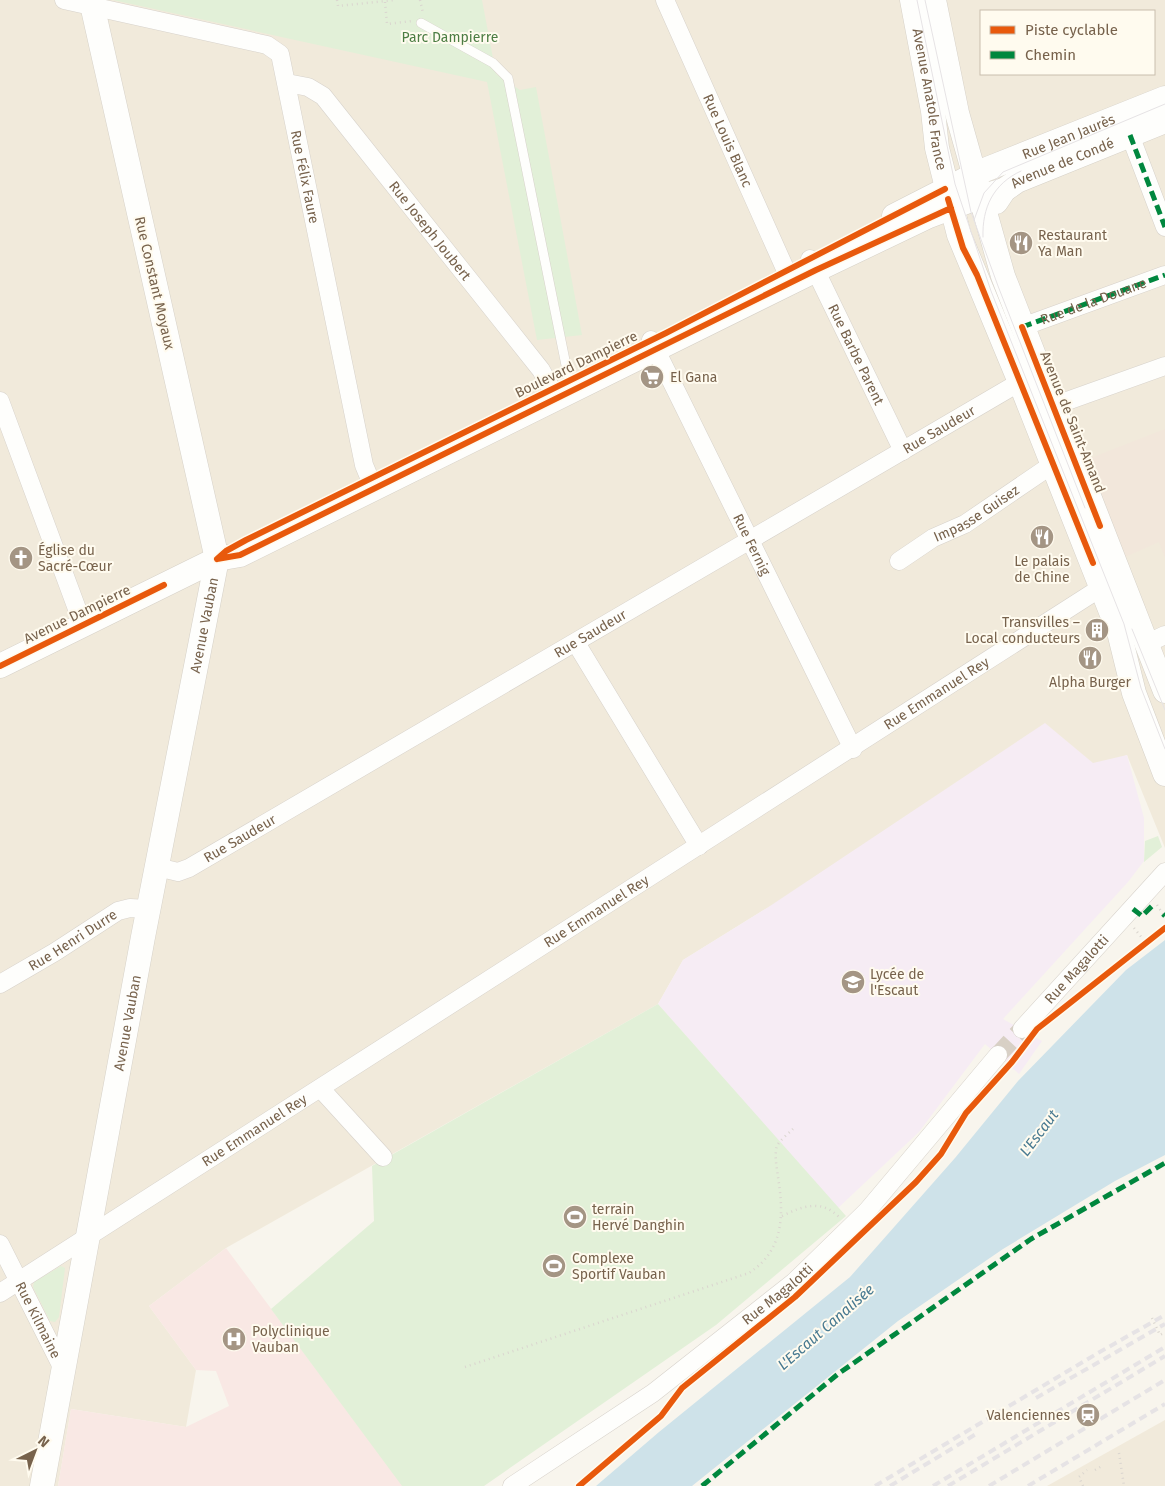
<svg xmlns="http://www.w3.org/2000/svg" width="1165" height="1486" font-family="'Fira Sans',sans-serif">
	<rect width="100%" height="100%" fill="#f8f5ed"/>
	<!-- residential -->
	<path fill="#f1eadb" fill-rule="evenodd" d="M0,0H1165V848L1127,755L767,908L683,960L658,1004L226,1248L149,1306L196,1370L186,1427L71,1409L58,1486H0ZM981,11H1154V74H981Z
		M1165,1420V1486H1047Z"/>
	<!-- commercial -->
	<path fill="#f2e7db" d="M1165,429V558L1159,542L1123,558L1083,461Z"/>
	<!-- education -->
	<path fill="#f6ecf4" d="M1045,723L1093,763L1127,755L1144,818V861L1128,882L1003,1019L1042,1041L1019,1074L985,1044L919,1132L838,1208L658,1004L683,960L767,908Z"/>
	<!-- medical -->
	<path fill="#f9e8e4" d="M226,1248L403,1486H58L71,1409L186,1427L229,1406L216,1371L196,1370L149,1306Z"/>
	<!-- green -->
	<path fill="#e2f0d8" d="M113,0H482L496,74L520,90L536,87L582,335L537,340L487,82Z
		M1158,836L1162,847L1144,862L1145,841Z
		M658,1004L846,1216L716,1325L484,1486H402L271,1309L374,1221L372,1166Z
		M61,1266L65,1268L59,1317L55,1322L50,1321L33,1287L34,1282Z"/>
	<!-- water -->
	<path fill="#cee2e9" d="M1165,940V1155L1115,1181L1003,1249L898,1321L692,1486H596L659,1432L850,1277L955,1158L1018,1081L1126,970Z"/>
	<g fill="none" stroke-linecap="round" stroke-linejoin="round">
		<!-- street-tunnel -->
		<path stroke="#d8d0c5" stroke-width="18" stroke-dasharray="18 9" stroke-linecap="butt" d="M998,1055L1022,1029"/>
		<!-- lane casing -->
		<g stroke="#d7d2cb" stroke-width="10">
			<path id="lane" d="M421,23L493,63L508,78L571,390"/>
		</g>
		<!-- street casing -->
		<g stroke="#d7d2cb" stroke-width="19">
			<g id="street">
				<path id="s1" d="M64,0L267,45L280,54L364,465L374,489"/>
				<path id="s2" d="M665,0L791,282"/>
				<path id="s3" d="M287,83L308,87L323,96L541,370L557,399"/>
				<path d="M1130,135L1165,227"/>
				<path id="s4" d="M810,259L903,451"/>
				<path id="s5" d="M1022,327L1165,275"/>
				<path id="s6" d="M651,340L853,749"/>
				<path d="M0,401L83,625"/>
				<path d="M1053,406L1165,366"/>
				<path id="s7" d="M899,561L933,538L965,524L1053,464"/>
				<path d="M576,643L699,846"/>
				<path d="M1146,644L1165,635"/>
				<path id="s8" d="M157,867L178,872L189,868L1020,382"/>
				<path id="s9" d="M0,984L55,952L118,911L130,908L148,909"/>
				<path id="s10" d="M1022,1029L1165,872"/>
				<path d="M321,1089L383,1157"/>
				<path id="s11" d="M0,1244L63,1369"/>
				<path id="s12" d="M0,1293L1102,587"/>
				<path id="s13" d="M512,1486L653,1393L794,1282L867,1211L998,1055"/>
			</g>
		</g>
		<!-- secondary casing -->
		<g stroke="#d6d1c8" stroke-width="25">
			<g id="secondary">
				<path id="s14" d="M912,0L933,111L937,148L959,235L1020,382L1119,632L1134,693L1165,774"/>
				<path d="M934,0L957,113L1003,276L1165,691"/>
				<path id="s15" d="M996,202L1004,190L1017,181L1165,121"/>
				<path id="s16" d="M894,216L982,171L1165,98"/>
				<path d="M0,666L217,559L240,555L816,270L929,216L979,197L1004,190"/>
				<path id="s17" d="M42,1486L143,937L217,559L91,0"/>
			</g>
		</g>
		<!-- path -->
		<path stroke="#dad5cf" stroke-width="2.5" stroke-dasharray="1 4" stroke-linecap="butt" d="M337,0L338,6L395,0
			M420,0L423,13
			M385,2L387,24L412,21
			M1157,905L1163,914
			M1134,928L1146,943
			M782,1216C803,1206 821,1199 839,1217
			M1152,1318L1160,1335L1165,1332
			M465,1367L749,1273C784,1250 784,1215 778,1177C777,1168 774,1155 777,1146C780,1140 788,1134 793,1129
			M1119,1453L1124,1486
			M1095,1470L1102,1466
			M1083,1486L1079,1477L1087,1470"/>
		<!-- lane -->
		<use href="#lane" stroke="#fefefc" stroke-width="9"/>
		<!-- street -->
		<use href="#street" stroke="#fefefc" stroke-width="18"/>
		<!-- secondary -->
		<use href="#secondary" stroke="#fefefc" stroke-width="24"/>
		<!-- tram -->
		<path stroke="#e6e3e5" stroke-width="1" d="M917,0L955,184L991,291L1124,624L1141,688L1165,749
			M925,0L971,212L998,286L1085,508
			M974,220L984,193L1003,172L1165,104
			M983,237C982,208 993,184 1021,171
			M1132,629L1165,710"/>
		<!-- rail -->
		<path stroke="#e6e3e5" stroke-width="4" stroke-dasharray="8 5" stroke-linecap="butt" d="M1036,1398L1165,1324
			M875,1486L1098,1353L1165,1315
			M890,1486L976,1434
			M933,1486L1165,1347
			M948,1486L1165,1356
			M989,1486L1165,1380
			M1028,1486L1165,1404"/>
		<!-- quiet -->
		<path stroke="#00873e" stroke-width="5" stroke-dasharray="10 5" stroke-linecap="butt" d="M1130,135L1165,227
			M1022,327L1165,275
			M1133,909L1142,916L1155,903
			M1163,914L1165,916
			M702,1486L838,1374L1031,1239L1165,1163"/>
		<!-- cycleway casing -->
		<g stroke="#fffbef" stroke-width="9">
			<path id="cycleway" d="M948,199L963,248L977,275L1093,563
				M1022,327L1100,526
				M217,559L226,551L246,540L666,333L945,189
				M217,559L240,555L816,270L951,208
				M0,666L164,585
				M579,1486L661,1416L682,1388L795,1297L916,1182L941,1154L966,1113L1012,1062L1037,1029L1165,928"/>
		</g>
		<!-- cycleway -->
		<use href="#cycleway" stroke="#e8590c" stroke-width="6"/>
	</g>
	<!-- icons -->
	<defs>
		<g id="restaurant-disc" transform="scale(1.25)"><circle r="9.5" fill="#a49584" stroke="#fffbef"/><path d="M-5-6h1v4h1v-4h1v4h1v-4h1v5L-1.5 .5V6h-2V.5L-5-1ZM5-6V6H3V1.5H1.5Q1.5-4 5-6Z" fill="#fff"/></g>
		<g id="supermarket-disc" transform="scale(1.25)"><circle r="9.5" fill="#a49584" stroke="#fffbef"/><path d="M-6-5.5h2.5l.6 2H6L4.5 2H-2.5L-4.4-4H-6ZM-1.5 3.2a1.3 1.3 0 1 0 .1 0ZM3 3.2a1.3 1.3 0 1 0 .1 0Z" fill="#fff"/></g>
		<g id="church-disc" transform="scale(1.25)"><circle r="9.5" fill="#a49584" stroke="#fffbef"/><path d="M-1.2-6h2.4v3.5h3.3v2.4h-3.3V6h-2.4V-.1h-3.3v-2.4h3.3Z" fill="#fff"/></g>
		<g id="building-disc" transform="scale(1.25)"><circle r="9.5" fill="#a49584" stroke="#fffbef"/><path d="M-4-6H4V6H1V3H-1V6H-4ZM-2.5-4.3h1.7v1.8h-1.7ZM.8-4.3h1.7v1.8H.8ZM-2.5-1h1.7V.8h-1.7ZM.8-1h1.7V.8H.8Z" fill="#fff"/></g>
		<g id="school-disc" transform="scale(1.25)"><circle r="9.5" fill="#a49584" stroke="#fffbef"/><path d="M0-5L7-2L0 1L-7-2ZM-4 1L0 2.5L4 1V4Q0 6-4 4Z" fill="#fff"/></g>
		<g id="stadium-disc" transform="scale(1.25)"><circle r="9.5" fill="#a49584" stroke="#fffbef"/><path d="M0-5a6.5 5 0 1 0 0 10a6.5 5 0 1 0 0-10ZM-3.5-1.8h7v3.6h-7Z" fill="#fff"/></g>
		<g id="hospital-disc" transform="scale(1.25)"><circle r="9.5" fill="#a49584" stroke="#fffbef"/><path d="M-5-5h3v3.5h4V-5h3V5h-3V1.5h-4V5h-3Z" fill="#fff"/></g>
		<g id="station-disc" transform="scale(1.25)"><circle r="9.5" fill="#a49584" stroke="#fffbef"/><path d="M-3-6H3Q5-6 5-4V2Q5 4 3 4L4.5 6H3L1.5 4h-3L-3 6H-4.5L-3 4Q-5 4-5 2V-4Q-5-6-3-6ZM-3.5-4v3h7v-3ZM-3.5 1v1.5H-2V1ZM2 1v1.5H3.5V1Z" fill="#fff"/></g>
	</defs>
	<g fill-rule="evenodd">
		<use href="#restaurant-disc" x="1021" y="243"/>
		<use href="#supermarket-disc" x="652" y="377"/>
		<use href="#restaurant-disc" x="1042" y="537"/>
		<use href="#church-disc" x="21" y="558"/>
		<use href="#building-disc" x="1097" y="630"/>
		<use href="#restaurant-disc" x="1090" y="658"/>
		<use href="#school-disc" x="853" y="982"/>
		<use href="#stadium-disc" x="575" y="1217"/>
		<use href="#stadium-disc" x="554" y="1266"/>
		<use href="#hospital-disc" x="234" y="1339"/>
		<use href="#station-disc" x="1088" y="1415"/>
	</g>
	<g text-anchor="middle" stroke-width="4" stroke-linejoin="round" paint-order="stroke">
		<!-- park labels -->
		<g font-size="14" fill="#4c7d43" stroke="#fffbef">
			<text x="450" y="42">Parc Dampierre</text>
		</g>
		<!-- street labels -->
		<g font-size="14" fill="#77624c" stroke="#fffbef">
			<text dy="5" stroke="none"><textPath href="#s14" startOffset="101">Avenue Anatole France</textPath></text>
			<text dy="5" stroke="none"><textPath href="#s16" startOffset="192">Rue Jean Jaurès</textPath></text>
			<text dy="5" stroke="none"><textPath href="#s2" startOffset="154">Rue Louis Blanc</textPath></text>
			<text dy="5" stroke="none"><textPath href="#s15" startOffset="79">Avenue de Condé</textPath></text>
			<text dy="5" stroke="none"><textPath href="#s1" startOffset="349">Rue Félix Faure</textPath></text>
			<text dy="5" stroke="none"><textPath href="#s3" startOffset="211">Rue Joseph Joubert</textPath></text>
			<text transform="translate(155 283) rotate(77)" y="5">Rue Constant Moyaux</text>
			<text dy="5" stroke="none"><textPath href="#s5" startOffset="76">Rue de la Douane</textPath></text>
			<text dy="5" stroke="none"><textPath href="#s4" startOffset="106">Rue Barbe Parent</textPath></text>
			<text transform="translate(576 364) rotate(-26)" y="5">Boulevard Dampierre</text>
			<text transform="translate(1073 422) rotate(68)" y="5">Avenue de Saint-Amand</text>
			<text dy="5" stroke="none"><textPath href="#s8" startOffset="902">Rue Saudeur</textPath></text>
			<text dy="5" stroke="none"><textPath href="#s7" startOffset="91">Impasse Guisez</textPath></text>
			<text dy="5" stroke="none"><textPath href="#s6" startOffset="228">Rue Fernig</textPath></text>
			<text transform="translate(77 614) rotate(-26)" y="5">Avenue Dampierre</text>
			<text dy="5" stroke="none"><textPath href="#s17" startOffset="876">Avenue Vauban</textPath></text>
			<text dy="5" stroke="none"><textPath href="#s8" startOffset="498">Rue Saudeur</textPath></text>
			<text dy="5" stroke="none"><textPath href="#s12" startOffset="1112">Rue Emmanuel Rey</textPath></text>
			<text dy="5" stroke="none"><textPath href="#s8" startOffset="92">Rue Saudeur</textPath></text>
			<text dy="5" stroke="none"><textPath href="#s12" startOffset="708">Rue Emmanuel Rey</textPath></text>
			<text dy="5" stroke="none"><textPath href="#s9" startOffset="85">Rue Henri Durre</textPath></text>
			<text dy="5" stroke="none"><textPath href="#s10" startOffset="81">Rue Magalotti</textPath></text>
			<text dy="5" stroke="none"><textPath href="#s17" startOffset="471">Avenue Vauban</textPath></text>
			<text dy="5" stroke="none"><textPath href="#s12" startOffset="302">Rue Emmanuel Rey</textPath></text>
			<text dy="5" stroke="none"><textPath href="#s13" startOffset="328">Rue Magalotti</textPath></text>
			<text dy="5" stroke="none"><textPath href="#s11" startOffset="85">Rue Kilmaine</textPath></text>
		</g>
		<!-- poi labels -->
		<g font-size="14" fill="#77624c" stroke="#fffbef" text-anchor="start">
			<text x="1038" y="240">Restaurant<tspan x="1038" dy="16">Ya Man</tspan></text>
			<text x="670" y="382">El Gana</text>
			<text x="38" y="555">Église du<tspan x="38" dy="16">Sacré-Cœur</tspan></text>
			<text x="1042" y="566" text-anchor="middle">Le palais<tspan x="1042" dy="16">de Chine</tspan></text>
			<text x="1080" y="627" text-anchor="end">Transvilles –<tspan x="1080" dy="16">Local conducteurs</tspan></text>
			<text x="1090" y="687" text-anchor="middle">Alpha Burger</text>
			<text x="870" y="979">Lycée de<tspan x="870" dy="16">l'Escaut</tspan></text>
			<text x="592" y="1214">terrain<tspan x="592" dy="16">Hervé Danghin</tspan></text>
			<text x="572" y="1263">Complexe<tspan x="572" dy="16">Sportif Vauban</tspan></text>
			<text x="252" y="1336">Polyclinique<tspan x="252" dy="16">Vauban</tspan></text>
			<text x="1070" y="1420" text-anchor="end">Valenciennes</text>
		</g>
		<!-- water labels -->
		<g font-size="15" font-style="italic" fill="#487a91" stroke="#fffbef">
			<text transform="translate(1039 1133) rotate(-53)" y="5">L'Escaut</text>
			<text transform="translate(826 1327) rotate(-41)" y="5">L'Escaut Canalisée</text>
		</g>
	</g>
	<!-- legend -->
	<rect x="980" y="10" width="175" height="65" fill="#fffbef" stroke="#c9beae"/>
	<rect x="990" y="26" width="25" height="8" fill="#e8590c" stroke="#c9beae"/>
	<text x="1025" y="35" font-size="15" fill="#77624c">Piste cyclable</text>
	<rect x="990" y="51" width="25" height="8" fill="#00873e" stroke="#c9beae"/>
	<text x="1025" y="60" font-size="15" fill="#77624c">Chemin</text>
	<!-- north arrow -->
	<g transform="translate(35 1451) rotate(42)" stroke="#fffbef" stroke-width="4" paint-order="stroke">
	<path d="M0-4L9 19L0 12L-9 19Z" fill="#77624c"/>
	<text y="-8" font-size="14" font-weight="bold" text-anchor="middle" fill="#77624c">N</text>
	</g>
</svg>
